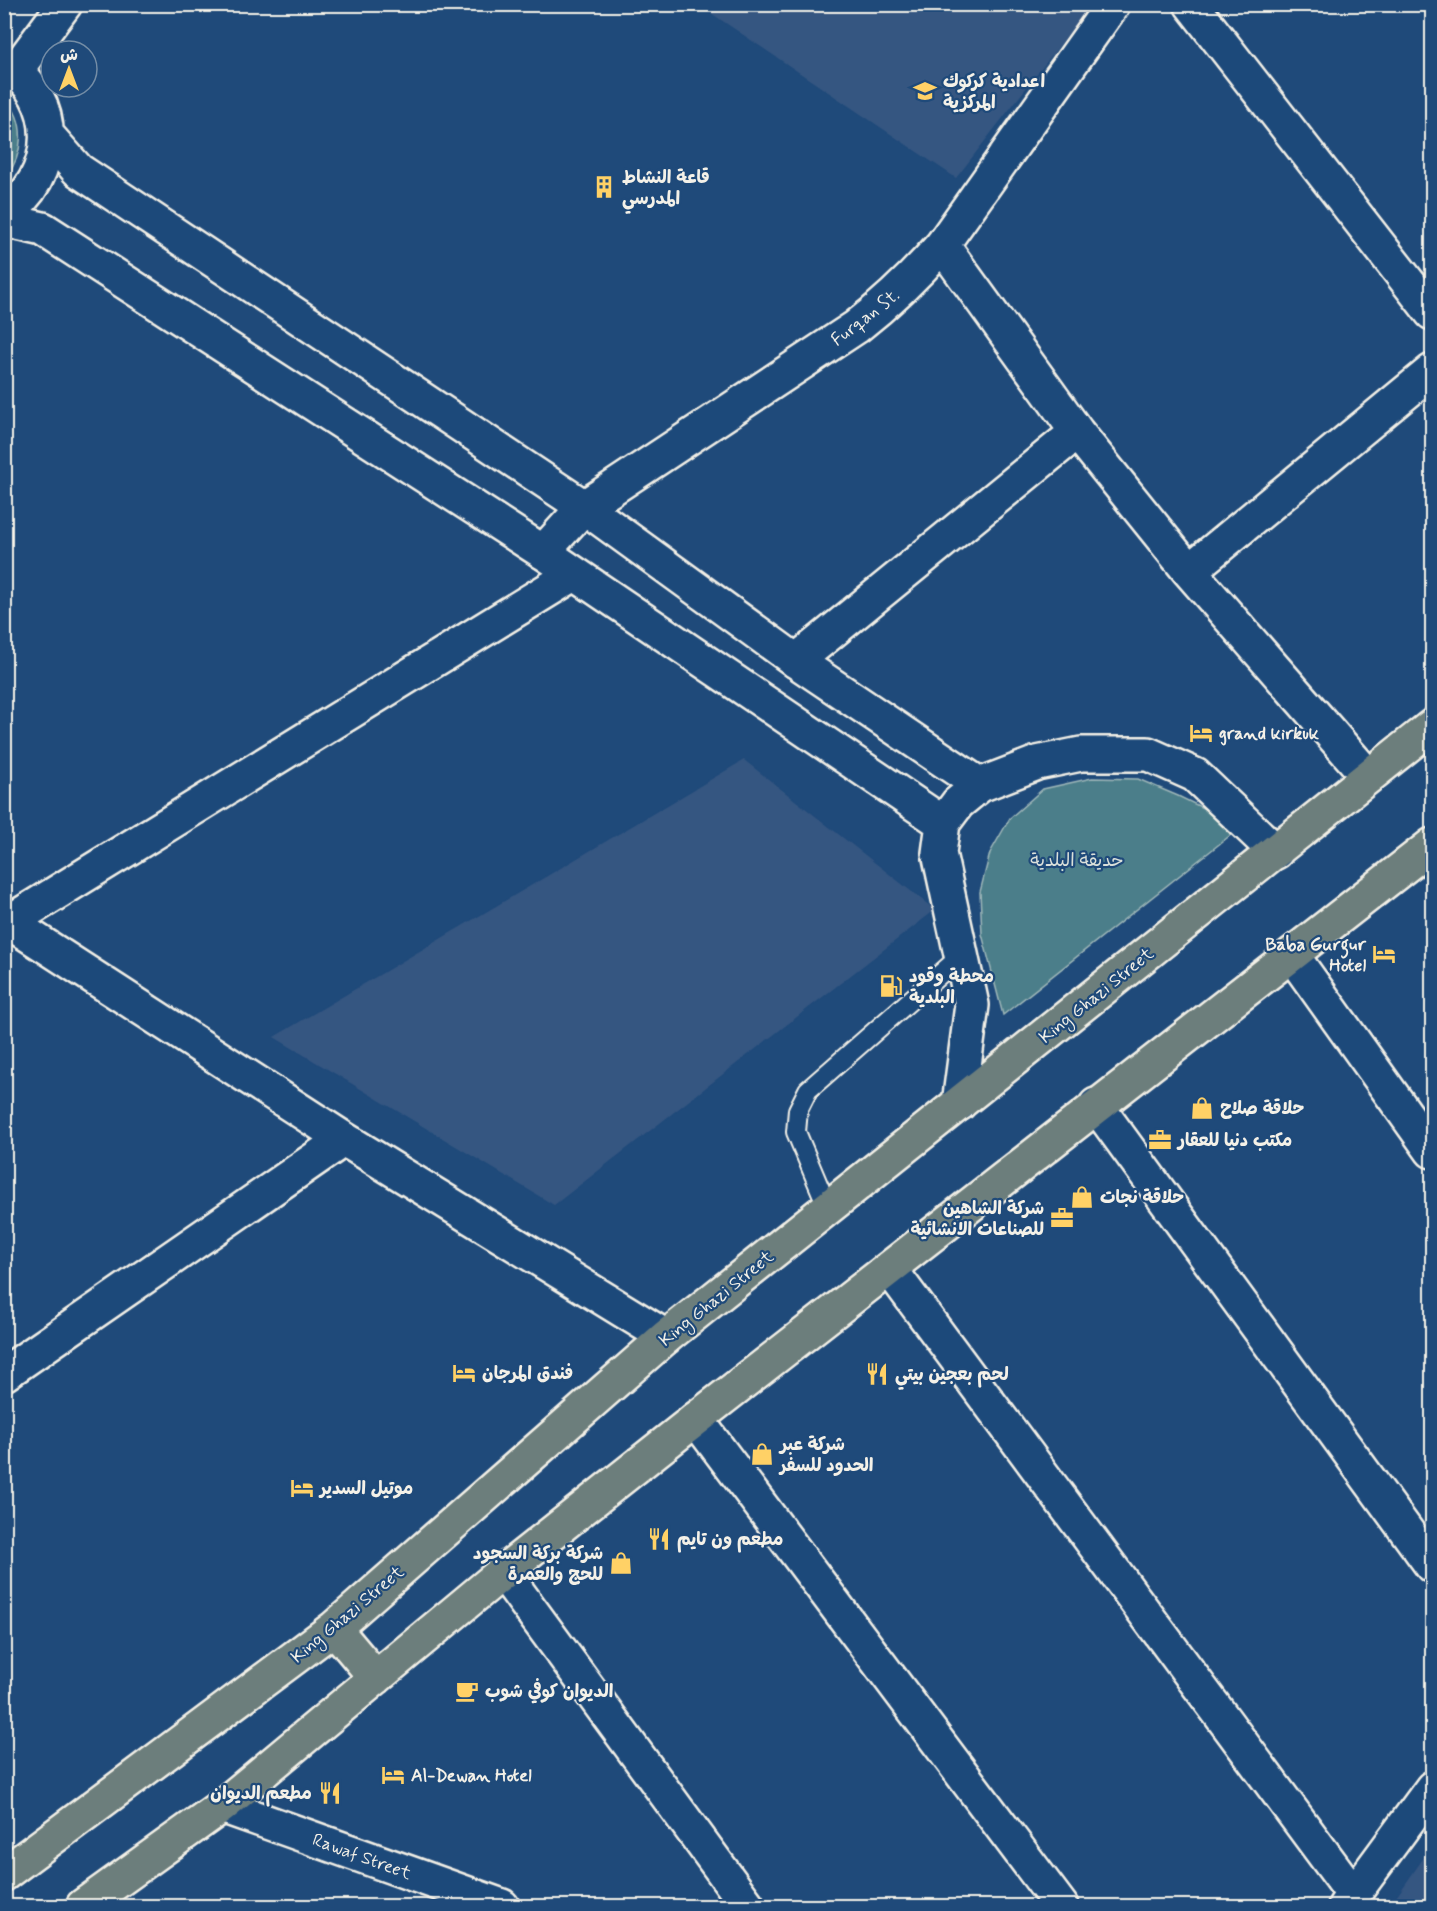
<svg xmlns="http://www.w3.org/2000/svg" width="1437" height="1911" font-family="Mynerve,'Playpen Sans Arabic',sans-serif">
	<rect width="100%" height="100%" fill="#1f4a7a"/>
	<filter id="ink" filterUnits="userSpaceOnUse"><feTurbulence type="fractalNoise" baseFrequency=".0167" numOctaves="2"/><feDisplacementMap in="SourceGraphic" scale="12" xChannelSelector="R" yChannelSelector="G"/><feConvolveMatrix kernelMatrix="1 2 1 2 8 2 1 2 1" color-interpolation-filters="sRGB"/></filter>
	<g filter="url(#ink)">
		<!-- built -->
		<path fill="#365681" d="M699,5H1091L956,178Z
			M744,760L935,910L554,1205L274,1037Z
			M1432,1846V1906H1390Z"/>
		<!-- green -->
		<path fill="#4c7e8a" stroke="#a0b8b9" stroke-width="1.5" d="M5,98C27,122 24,154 5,179Z
			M1092,778L1138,779L1178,796L1207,810L1232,834L1003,1015L982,934L980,892L990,853L1010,818L1043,789Z"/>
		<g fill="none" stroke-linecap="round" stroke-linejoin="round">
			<!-- service casing -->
			<g stroke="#f4f1e8" stroke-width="22">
				<path id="service" d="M828,1208L796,1132L798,1110L808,1090L962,955"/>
			</g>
			<!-- minor casing -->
			<g stroke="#f4f1e8" stroke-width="38">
				<path id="minor" d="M1191,4L1432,313
					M16,70L65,4
					M1077,432L1189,571L1368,776
					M543,552L584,507L856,327C888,302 916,275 942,245L1113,4
					M1189,571L1432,371
					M796,661L1077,432L942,245
					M4,919L344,1139L666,1337
					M9,922L574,574
					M1292,955L1432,1151
					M1096,1105L1432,1566
					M890,1269L1354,1895
					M4,1374L344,1139
					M696,1419L1061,1906
					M503,1572L748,1906
					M222,1806L502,1906
					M1345,1906L1432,1788"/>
			</g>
			<!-- secondary casing -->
			<g stroke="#f4f1e8" stroke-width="38">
				<path id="secondary" d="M4,63C62,97 59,178 4,213
					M48,136L78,170L584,507L796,661L980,785
					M4,220L43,229L543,552L943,823
					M959,1104L972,1005L939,853L943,823L958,803L980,785L1037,763L1081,754H1148L1195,775L1276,852"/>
			</g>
			<!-- primary casing -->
			<g stroke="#f4f1e8" stroke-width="38">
				<path id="primary" d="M334,1628L376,1678
					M4,1874L334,1628L666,1337L1432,726
					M83,1906L222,1806L503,1572L696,1419L1432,845"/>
			</g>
			<!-- service -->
			<use href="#service" stroke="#1f4a7a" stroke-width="18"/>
			<!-- minor -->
			<use href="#minor" stroke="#1f4a7a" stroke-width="33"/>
			<!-- secondary -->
			<use href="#secondary" stroke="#1f4a7a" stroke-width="33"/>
			<!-- primary -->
			<use href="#primary" stroke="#6c7e7c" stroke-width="33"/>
		</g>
	</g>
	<!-- icons -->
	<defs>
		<g id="school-bare" transform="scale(1.8)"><path d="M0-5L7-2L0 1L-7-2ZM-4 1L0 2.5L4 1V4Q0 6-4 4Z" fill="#ffd166" stroke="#1f4a7a" stroke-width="2.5" paint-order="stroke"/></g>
		<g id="building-bare" transform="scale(1.8)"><path d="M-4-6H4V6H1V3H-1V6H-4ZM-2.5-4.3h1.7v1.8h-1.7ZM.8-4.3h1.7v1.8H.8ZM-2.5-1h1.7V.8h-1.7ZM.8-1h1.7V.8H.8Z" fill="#ffd166" stroke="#1f4a7a" stroke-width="2.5" paint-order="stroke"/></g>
		<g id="hotel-bare" transform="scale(1.8)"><path d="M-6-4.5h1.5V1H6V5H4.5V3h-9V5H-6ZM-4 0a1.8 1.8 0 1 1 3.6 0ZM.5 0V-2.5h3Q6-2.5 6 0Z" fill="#ffd166" stroke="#1f4a7a" stroke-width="2.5" paint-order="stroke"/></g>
		<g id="fuel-bare" transform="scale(1.8)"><path d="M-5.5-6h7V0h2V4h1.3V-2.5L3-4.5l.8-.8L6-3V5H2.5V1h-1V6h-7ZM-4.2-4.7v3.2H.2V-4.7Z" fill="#ffd166" stroke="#1f4a7a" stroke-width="2.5" paint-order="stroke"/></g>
		<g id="shop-bare" transform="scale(1.8)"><path d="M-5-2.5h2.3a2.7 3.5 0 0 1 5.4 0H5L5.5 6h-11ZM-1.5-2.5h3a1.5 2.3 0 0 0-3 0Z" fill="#ffd166" stroke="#1f4a7a" stroke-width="2.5" paint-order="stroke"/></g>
		<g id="office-bare" transform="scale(1.8)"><path d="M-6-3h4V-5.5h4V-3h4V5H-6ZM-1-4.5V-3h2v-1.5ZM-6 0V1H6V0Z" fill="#ffd166" stroke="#1f4a7a" stroke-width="2.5" paint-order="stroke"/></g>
		<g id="restaurant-bare" transform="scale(1.8)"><path d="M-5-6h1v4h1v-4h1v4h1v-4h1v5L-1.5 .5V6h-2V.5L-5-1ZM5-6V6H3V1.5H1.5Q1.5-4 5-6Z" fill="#ffd166" stroke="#1f4a7a" stroke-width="2.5" paint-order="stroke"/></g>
		<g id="cafe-bare" transform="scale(1.8)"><path d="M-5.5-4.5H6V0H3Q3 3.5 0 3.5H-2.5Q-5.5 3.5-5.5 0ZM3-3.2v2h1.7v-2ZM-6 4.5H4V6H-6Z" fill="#ffd166" stroke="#1f4a7a" stroke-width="2.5" paint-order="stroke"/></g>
	</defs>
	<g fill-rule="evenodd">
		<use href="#school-bare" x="925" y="91"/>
		<use href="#building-bare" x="604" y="187"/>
		<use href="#hotel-bare" x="1201" y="733"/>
		<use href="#hotel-bare" x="1384" y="954"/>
		<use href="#fuel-bare" x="891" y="986"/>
		<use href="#shop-bare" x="1202" y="1108"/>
		<use href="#office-bare" x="1160" y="1140"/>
		<use href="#shop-bare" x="1082" y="1197"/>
		<use href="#office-bare" x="1062" y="1218"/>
		<use href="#hotel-bare" x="464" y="1373"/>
		<use href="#restaurant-bare" x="877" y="1374"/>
		<use href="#shop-bare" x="762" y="1454"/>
		<use href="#hotel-bare" x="302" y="1488"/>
		<use href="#restaurant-bare" x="659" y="1539"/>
		<use href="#shop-bare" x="621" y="1563"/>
		<use href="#cafe-bare" x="467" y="1691"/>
		<use href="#hotel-bare" x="393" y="1775"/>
		<use href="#restaurant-bare" x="330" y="1793"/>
	</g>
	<g text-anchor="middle" stroke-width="4.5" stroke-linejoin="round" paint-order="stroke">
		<!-- poi labels -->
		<g font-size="18" font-weight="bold" fill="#f4f1e8" stroke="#1f4a7a" text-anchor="start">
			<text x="943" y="87">اعدادية كركوك<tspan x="943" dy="21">المركزية</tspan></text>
			<text x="622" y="183">قاعة النشاط<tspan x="622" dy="21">المدرسي</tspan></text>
			<text x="1219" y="739">grand kirkuk</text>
			<text x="1366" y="950" text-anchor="end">Baba Gurgur<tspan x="1366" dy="21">Hotel</tspan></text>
			<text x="909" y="982">محطة وقود<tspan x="909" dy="21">البلدية</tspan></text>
			<text x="1220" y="1114">حلاقة صلاح</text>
			<text x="1178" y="1146">مكتب دنيا للعقار</text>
			<text x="1100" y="1203">حلاقة نجات</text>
			<text x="1044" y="1214" text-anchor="end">شركة الشاهين<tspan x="1044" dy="21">للصناعات الانشائية</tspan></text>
			<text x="482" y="1379">فندق المرجان</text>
			<text x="895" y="1380">لحم بعجين بيتي</text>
			<text x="780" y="1450">شركة عبر<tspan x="780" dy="21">الحدود للسفر</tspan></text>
			<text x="320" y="1494">موتيل السدير</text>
			<text x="677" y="1545">مطعم ون تايم</text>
			<text x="603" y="1559" text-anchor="end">شركة بركة السجود<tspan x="603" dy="21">للحج والعمرة</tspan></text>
			<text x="485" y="1697">الديوان كوفي شوب</text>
			<text x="411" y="1781">Al-Dewan Hotel</text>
			<text x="312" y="1799" text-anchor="end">مطعم الديوان</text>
		</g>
		<!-- street labels -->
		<g font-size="18" fill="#f4f1e8" stroke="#1f4a7a">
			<text transform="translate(865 317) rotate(-38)" y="6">Furqan St.</text>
			<text transform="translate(1096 995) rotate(-39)" y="6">King Ghazi Street</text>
			<text transform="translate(716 1298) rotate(-39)" y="6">King Ghazi Street</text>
			<text transform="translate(347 1614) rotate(-40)" y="6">King Ghazi Street</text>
			<text transform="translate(362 1856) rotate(20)" y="6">Rawaf Street</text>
		</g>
		<!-- park labels -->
		<g font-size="18" fill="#dbe0da" stroke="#1f4a7a">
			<text x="1077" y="866">حديقة البلدية</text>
		</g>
	</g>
	<!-- margin -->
	<rect width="1437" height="1911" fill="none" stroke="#1f4a7a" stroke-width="24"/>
	<rect x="12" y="12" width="1413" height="1887" fill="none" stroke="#f4f1e8" stroke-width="2" filter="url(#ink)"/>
	<!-- north arrow -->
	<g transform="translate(69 69)"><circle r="28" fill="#1f4a7a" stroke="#748da6" stroke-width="1.5"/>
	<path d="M0-4.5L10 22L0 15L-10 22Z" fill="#ffd166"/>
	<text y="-9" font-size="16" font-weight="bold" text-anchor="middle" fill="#f4f1e8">ش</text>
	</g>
</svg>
